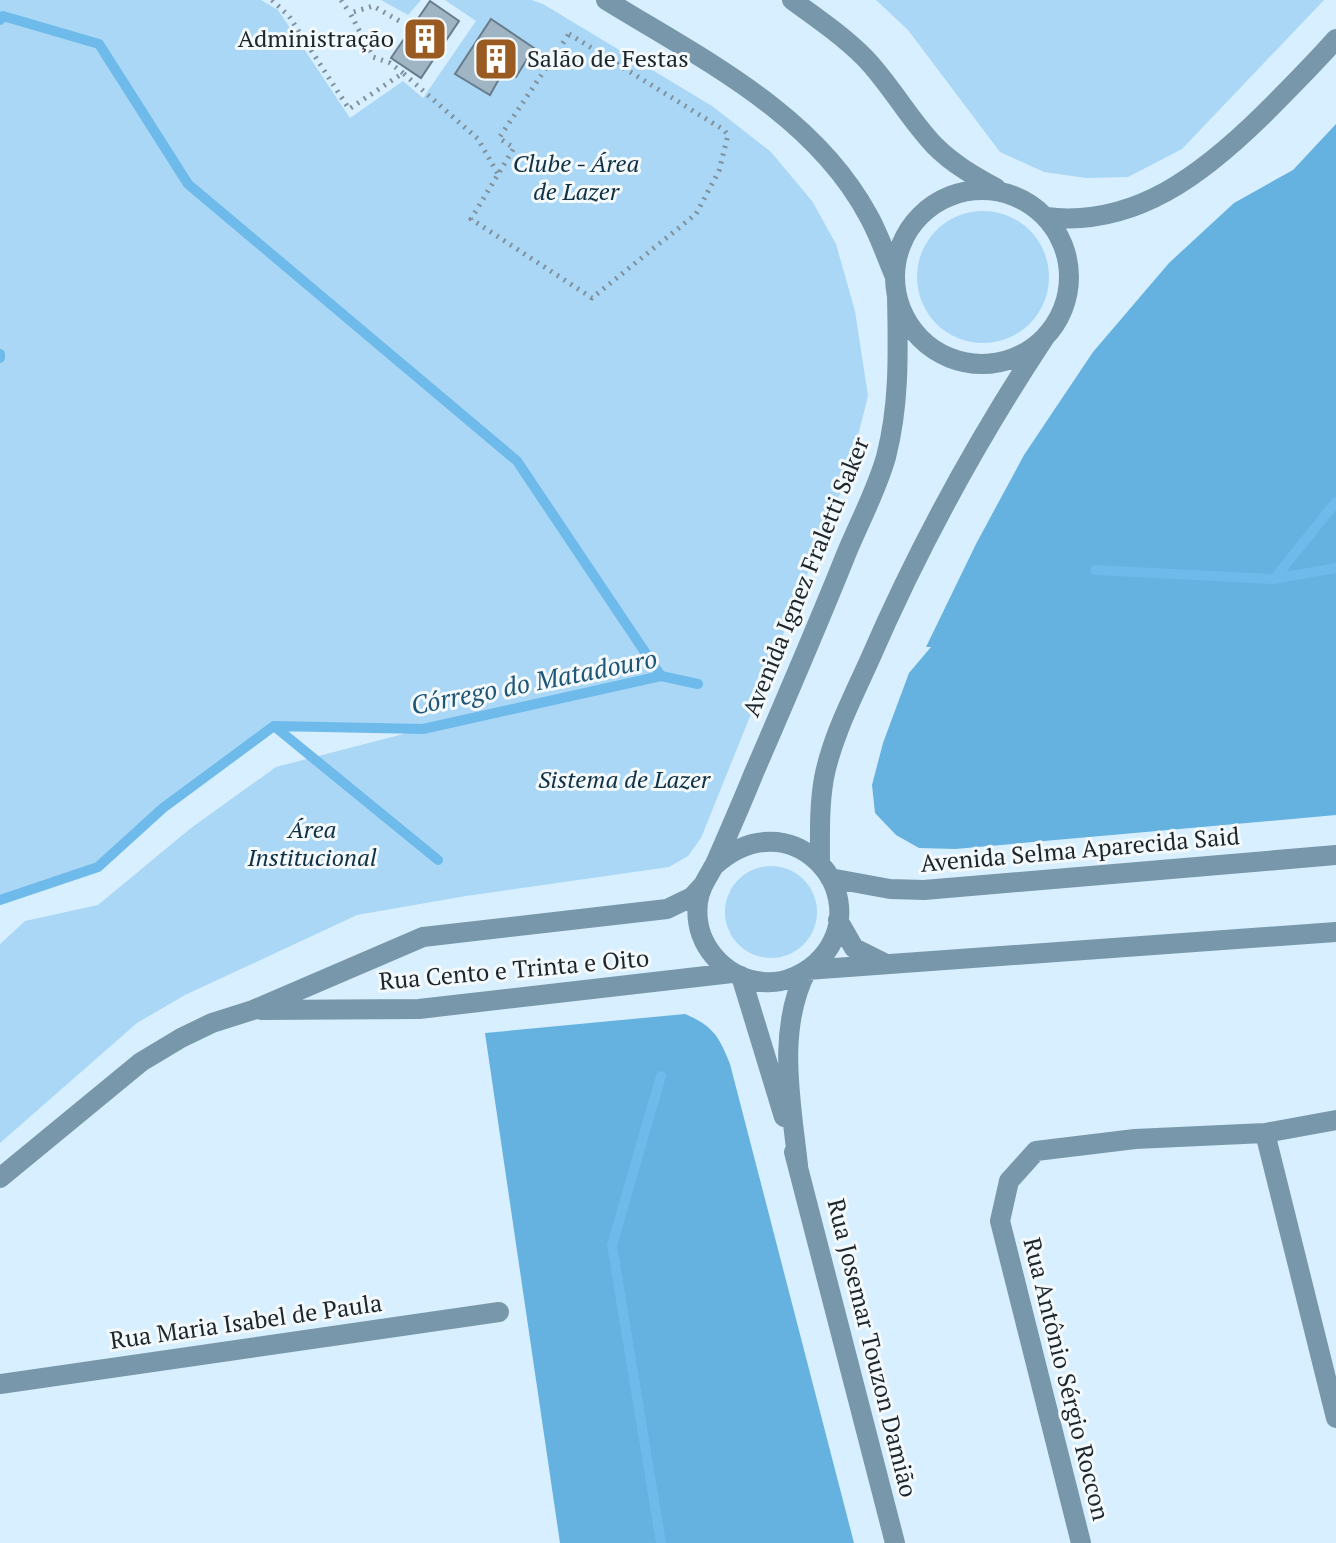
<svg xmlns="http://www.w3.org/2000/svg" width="1336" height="1543" font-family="'PT Serif',serif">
	<rect width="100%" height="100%" fill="#d7efff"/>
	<!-- green -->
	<path fill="#aad7f6" d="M0,0H261L278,10L350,118L403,81L423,98L476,21L445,0H531L543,4L712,106L771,152L812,201L836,244L855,311L868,396L849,471L701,838L688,856L669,867L466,896L357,915L185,995L137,1023L0,1143V944L25,921L98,905L191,828L276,767L419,730L276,724L163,808L98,867L0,900Z
		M381,0H421L408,15Z
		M876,0H1324L1182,149L1128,177L1086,178L1044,172L1000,152L908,30Z
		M917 277a66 66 0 1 1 132 0a66 66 0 1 1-132 0Z
		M725 912a46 46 0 1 1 92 0a46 46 0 1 1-92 0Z"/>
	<!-- forest -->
	<path fill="#65b1e0" d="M1336,124V815L955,849L919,848L896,835L875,813L872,785L883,743L909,673L931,647H926L976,544L1024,455L1093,352L1169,263L1234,203L1293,170Z
		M685,1014C713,1026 719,1036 730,1064L854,1543H560L485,1033Z"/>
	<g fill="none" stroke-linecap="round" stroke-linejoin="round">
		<!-- stream -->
		<path stroke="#6ebaea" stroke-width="10" d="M0,20L3,16L99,44L188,184L517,461L661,676
			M0,354V358
			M1095,570L1274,579L1336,568
			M1274,579L1336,502
			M274,726L438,860
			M0,900L98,867L163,808L274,726L423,729L661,676L698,684
			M661,1076L612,1245L661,1543"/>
	</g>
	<!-- building -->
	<path fill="#9fb5c4" stroke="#687c8b" stroke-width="2" d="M430,1L459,21L421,78L391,58Z
		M491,19L534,48L516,77L504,70L490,95L455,74Z"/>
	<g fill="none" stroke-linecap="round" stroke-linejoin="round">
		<!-- path -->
		<path stroke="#80919c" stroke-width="5" stroke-dasharray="2 6" stroke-linecap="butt" d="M272,0L289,16L349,109L403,73L478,139L498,174
			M341,0L350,13
			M569,34L724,130L728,135L719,171L696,214L592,298L471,219L514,148L499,138Z
			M403,73L390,63L373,57L350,13L373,6L403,23"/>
		<!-- minor -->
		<path stroke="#7897ab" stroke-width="20" d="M606,0C700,58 813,113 868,215C879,234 886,256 895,277
			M792,0C817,18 843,36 865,58C891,85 909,119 935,146C953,164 974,176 996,188
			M895 277a87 87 0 1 1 174 0a87 87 0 1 1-174 0Z
			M1046,217C1135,228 1204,173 1264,114C1289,89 1313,65 1336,39
			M820,863C820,835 819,806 824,778C832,737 853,697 870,659C919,546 977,440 1045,337
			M713,867C790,795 877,893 822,957C807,974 784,984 763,982C723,978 693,943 698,902C700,887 708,877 715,864C728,834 741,805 753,775C785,701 817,627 847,552C860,521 877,489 886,457C900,403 898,350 897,295
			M830,878L890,889L924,890L1336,855
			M838,920L854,948L886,964
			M741,976L784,1117
			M261,1010L419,1009L732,973
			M1265,1133L1336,1418
			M794,1152L895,1543
			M798,1165C791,1102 776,1029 807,970L1336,932
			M0,1178L141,1062L181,1038L212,1023L253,1010L423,937L667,909L692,897L703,885
			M0,1384L499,1312
			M1081,1543L1000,1221L1009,1181L1036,1151L1135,1139L1265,1133L1336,1120"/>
	</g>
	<!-- icons -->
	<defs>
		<g id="building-square" transform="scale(2.3)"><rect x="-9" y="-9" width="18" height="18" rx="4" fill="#9a5b23" stroke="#f4f9fc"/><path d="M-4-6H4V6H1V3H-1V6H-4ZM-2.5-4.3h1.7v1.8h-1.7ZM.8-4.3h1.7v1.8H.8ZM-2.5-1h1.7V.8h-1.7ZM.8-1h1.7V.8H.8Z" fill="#fff"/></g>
	</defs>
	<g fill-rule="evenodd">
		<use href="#building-square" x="425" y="39"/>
		<use href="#building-square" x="496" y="59"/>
	</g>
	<g text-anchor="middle" stroke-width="6" stroke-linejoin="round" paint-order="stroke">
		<!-- poi labels -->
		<g font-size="24" fill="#1d262c" stroke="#f4f9fc" text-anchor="end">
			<text x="394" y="47">Administração</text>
			<text x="527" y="67" text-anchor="start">Salão de Festas</text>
		</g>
		<!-- park labels -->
		<g font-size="24" font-style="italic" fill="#103246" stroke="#f4f9fc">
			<text x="576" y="172">Clube - Área<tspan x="576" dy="28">de Lazer</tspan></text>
			<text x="624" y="788">Sistema de Lazer</text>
			<text x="312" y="838">Área<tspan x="312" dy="28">Institucional</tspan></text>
		</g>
		<!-- street labels -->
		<g font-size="24" fill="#1d262c" stroke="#f4f9fc">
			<text transform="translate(806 577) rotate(-68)" y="8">Avenida Ignez Fraletti Saker</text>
			<text transform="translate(1080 850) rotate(-5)" y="8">Avenida Selma Aparecida Said</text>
			<text transform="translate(514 970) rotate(-5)" y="8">Rua Cento e Trinta e Oito</text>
			<text transform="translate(246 1322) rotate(-8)" y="8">Rua Maria Isabel de Paula</text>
			<text transform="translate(872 1348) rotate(76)" y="8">Rua Josemar Touzon Damião</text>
			<text transform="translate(1066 1379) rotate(76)" y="8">Rua Antônio Sérgio Roccon</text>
		</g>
		<!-- water labels -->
		<g font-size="26" font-style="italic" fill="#1d5677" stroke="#f4f9fc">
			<text transform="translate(534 682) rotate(-11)" y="9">Córrego do Matadouro</text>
		</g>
	</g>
</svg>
